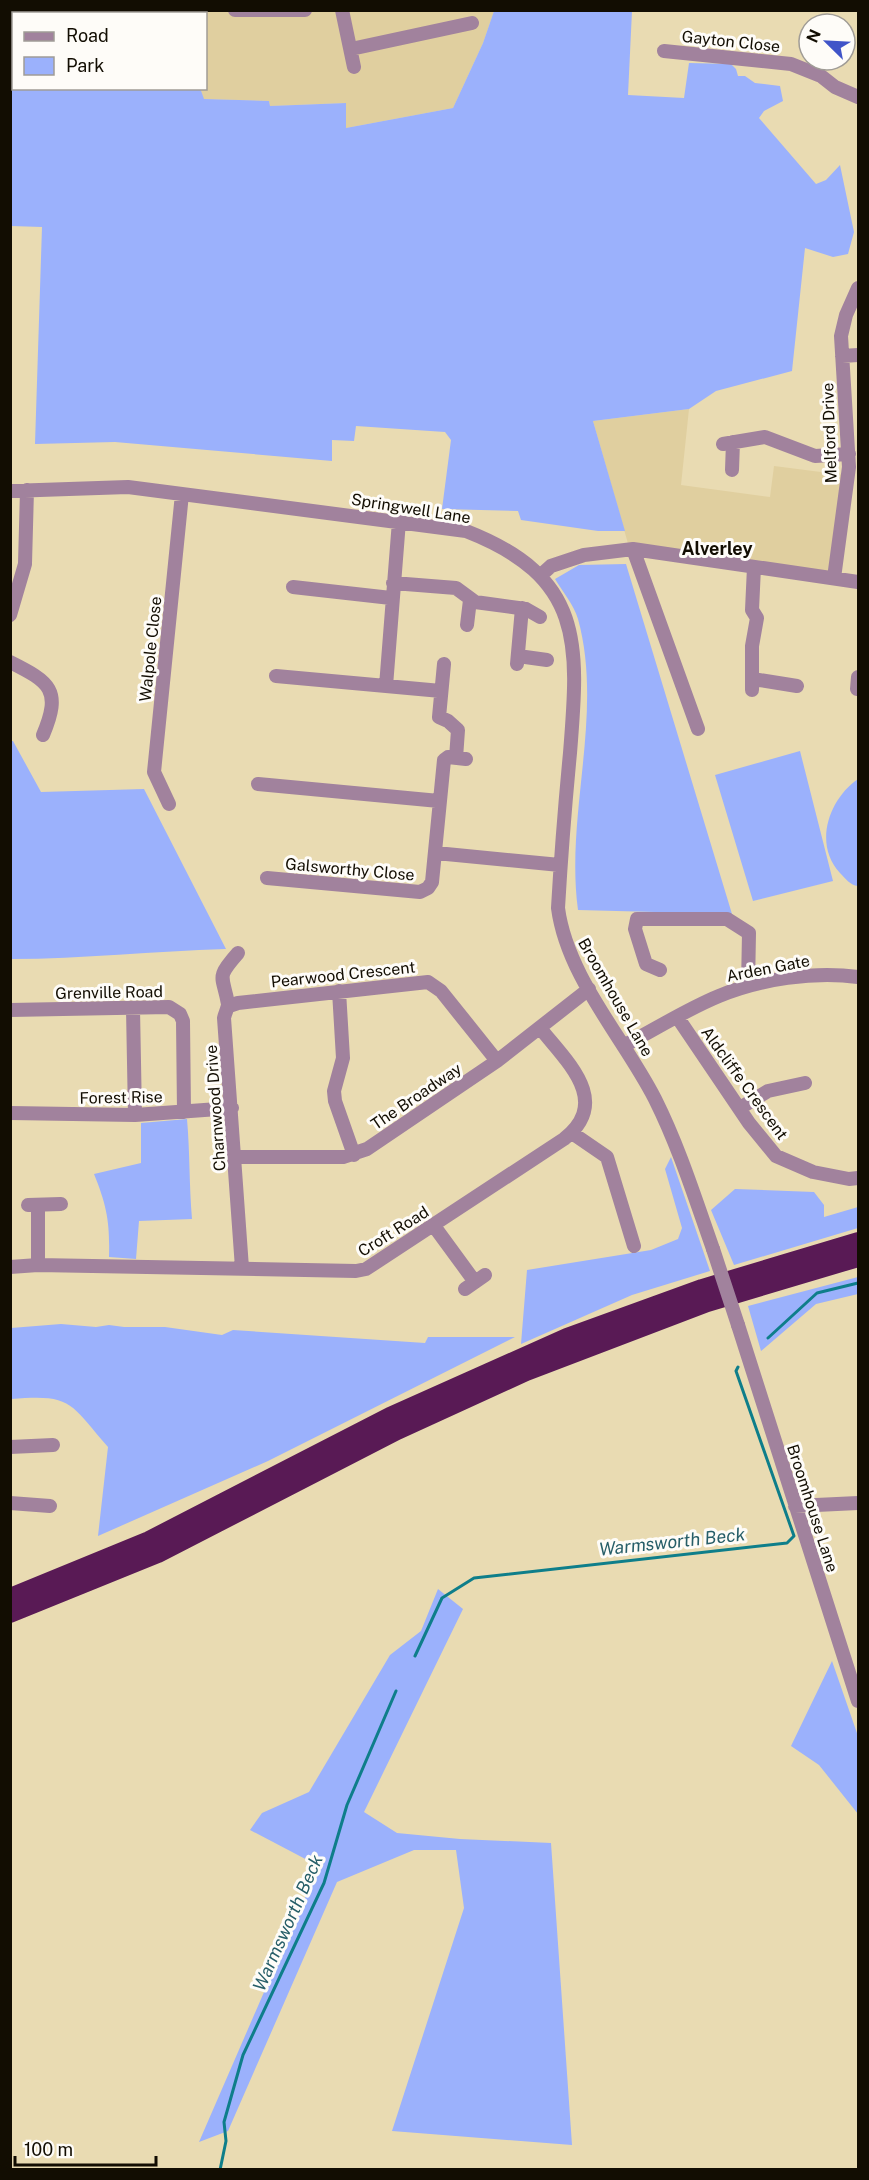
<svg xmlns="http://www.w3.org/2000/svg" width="869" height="2180" font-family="'Public Sans',sans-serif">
	<rect width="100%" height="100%" fill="#e9dbb2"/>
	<!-- built -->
	<path fill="#e0cf9f" d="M27,10L494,11L483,43L453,108L346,128L345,103L270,106L269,101L203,99L200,89L206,88V14H26Z
		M689,409L681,485L770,497L774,466L852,476L839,575L629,547L593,421Z"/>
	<!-- green -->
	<path fill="#9bb1fc" d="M494,11H632L628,95L684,98L689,63L731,64L736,69L738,76H745L755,83L780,86L783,101L764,111L759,118L816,184L826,180L840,165L854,232L848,254L833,257L805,248L792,371L716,391L689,409L593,421L625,531H598L521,520L518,511L442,509L451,440L445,432L356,426L354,441L332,440V461L115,442L35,444L42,227L11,226L10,32H13L14,88H200L204,99L269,101L270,106L346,103V128L453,108L483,43Z
		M626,564L732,914L578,910C565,814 604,714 578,619C574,605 562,591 555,579L579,565Z
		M10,741H13L41,792L144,789L226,949C154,951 83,959 11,959Z
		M800,751L833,881L753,901L715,775Z
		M858,779V886C850,885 846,879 840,873C813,844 829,799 858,779Z
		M187,1119C190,1153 189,1185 192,1219L139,1221L136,1259L109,1257C110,1223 107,1206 94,1174L141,1163V1123Z
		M671,1157L710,1271L632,1295L521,1344L527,1270L651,1250L678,1239L682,1228L665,1169Z
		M735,1189L814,1192L824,1205V1217L858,1207V1228L734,1265L711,1210Z
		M858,1277V1294L816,1304L761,1351L748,1306Z
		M61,1324L96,1327L109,1325L124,1327H165L222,1335L233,1330L425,1343L428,1337H515L268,1461L98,1536L108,1447C69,1402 72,1394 11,1399V1328Z
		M438,1589L463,1609L364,1812L397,1833L460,1839L551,1843L572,2145L392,2131L464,1908L456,1850H414L337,1882L228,2131L199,2142L310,1886L313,1863L250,1830L262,1813L309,1792L390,1655L421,1631Z
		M832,1661L858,1736V1814L819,1765L791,1746Z"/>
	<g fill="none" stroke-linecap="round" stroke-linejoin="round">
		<!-- stream -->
		<path stroke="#0e7e8a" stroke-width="3" d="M768,1338L817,1293L858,1283
			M415,1656L442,1598L474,1578L787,1543L794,1536L736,1371L738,1367
			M220,2170L226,2141L224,2122L243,2055L324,1883L347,1805L396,1691"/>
		<!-- minor -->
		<path stroke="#a1829d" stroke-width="14" d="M235,10H305
			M342,10L354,67
			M351,49L472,23
			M664,51L791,64L821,76L835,87L858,97
			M842,356L858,355
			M723,444L765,437L815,456L849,454
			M732,470L733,442
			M10,491L128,487L466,531C584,577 579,643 570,753C565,805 561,856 558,908C567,977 624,1038 655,1099C679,1147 695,1198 713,1249
			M633,549L698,729
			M540,576L551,566L584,555L633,549L858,582
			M834,578L849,467L841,336L846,315L858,288
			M393,583L456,588L475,602L526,609L540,617
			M293,587L391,598
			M10,615L25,564L27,490
			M467,625L470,600
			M518,656L547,660
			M10,662C50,682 62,690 43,735
			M444,664L439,717L448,721L458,730L456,758
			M517,664L522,608
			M276,676L441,691
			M753,679L797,686
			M386,686L399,521
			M857,689L858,677
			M752,690V646L757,618L752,610L754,567
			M258,784L439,801
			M169,804L154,772L182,494
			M436,853L560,865
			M267,878L420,892L428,888L432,882L444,760L448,757L466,759
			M238,953C215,979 223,975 228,1004C228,1008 225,1013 224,1018L242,1268
			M660,970L646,964L635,929L637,919H727L749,933L748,986
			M339,991L343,1058L334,1091L335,1101L354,1155
			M229,1006L238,1003L428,982L441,991L497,1061
			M133,1009L135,1115
			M10,1010L169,1007L180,1014L183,1021L184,1112
			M678,1018L749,1123L776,1156L813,1172L849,1179L858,1178
			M625,1045C656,1029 687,1009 719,996C760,979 814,971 858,977
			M740,1108L768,1091L805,1083
			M10,1113L135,1115L232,1108
			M572,1133L607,1157L634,1246
			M236,1157H343L367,1149L497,1061L589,989
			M28,1205L61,1204
			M434,1226L475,1282
			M38,1265V1205
			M10,1267L38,1265L356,1271L366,1269L564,1139C612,1101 567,1062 540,1028
			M465,1289L485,1275
			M738,1325L858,1701
			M10,1447L53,1445
			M10,1503L50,1506
			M795,1506L858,1503"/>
		<!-- highway -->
		<path stroke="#591a55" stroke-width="18" d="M10,1597L149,1540L390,1416L567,1337L702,1288L858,1241
			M10,1614L158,1554L397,1431L526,1372L707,1303L858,1258"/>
		<!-- minor-bridge -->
		<path stroke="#a1829d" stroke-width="14" d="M713,1249L738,1325"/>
	</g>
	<g text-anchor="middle" stroke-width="6" stroke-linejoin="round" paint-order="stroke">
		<!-- street labels -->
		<g font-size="16" fill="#120d02" stroke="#fefcf8">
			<text transform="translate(731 41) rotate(6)" y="6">Gayton Close</text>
			<text transform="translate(829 433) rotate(-92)" y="6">Melford Drive</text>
			<text transform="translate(411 508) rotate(9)" y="6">Springwell Lane</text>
			<text transform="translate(150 649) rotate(-84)" y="6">Walpole Close</text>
			<text transform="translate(350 869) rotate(5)" y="6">Galsworthy Close</text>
			<text transform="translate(768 968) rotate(-11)" y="6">Arden Gate</text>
			<text transform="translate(343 974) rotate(-6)" y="6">Pearwood Crescent</text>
			<text transform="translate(109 992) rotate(-1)" y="6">Grenville Road</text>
			<text transform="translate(616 997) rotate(60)" y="6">Broomhouse Lane</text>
			<text transform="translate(745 1083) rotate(54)" y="6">Aldcliffe Crescent</text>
			<text transform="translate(416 1096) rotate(-34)" y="6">The Broadway</text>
			<text transform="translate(121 1097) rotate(-1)" y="6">Forest Rise</text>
			<text transform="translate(215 1108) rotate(-94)" y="6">Charnwood Drive</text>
			<text transform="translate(393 1231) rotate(-32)" y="6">Croft Road</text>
			<text transform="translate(813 1508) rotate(72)" y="6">Broomhouse Lane</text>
		</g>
		<!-- neighbourhood labels -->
		<g font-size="18" font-weight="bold" fill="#120d02" stroke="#fefcf8">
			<text x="717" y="555">Alverley</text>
		</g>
		<!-- water labels -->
		<g font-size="18" font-style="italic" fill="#275e68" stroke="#fefcf8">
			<text transform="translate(672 1542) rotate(-6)" y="6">Warmsworth Beck</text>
			<text transform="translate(288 1923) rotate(-66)" y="6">Warmsworth Beck</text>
		</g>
	</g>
	<!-- border -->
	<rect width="869" height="2180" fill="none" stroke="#120d02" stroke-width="24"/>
	<!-- legend -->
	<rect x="12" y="12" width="195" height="78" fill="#fefcf8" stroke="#a09c96" stroke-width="1.5"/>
	<rect x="24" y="32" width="30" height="9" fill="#a1829d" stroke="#a09c96" stroke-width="1.5"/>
	<text x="66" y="42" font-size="18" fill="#120d02">Road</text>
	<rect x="24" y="57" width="30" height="18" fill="#9bb1fc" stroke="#a09c96" stroke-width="1.5"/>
	<text x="66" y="72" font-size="18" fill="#120d02">Park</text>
	<!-- north arrow -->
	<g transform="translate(827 42) rotate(294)"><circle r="28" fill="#fefcf8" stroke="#a09c96" stroke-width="1.5"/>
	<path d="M0-4.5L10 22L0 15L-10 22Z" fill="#4054c8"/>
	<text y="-9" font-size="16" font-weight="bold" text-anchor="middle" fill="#120d02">N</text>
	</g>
	<!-- scale -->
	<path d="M15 2156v9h141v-9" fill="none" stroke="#120d02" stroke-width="3"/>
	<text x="24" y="2156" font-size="18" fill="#120d02" stroke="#fefcf8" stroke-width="4.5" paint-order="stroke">100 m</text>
</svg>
